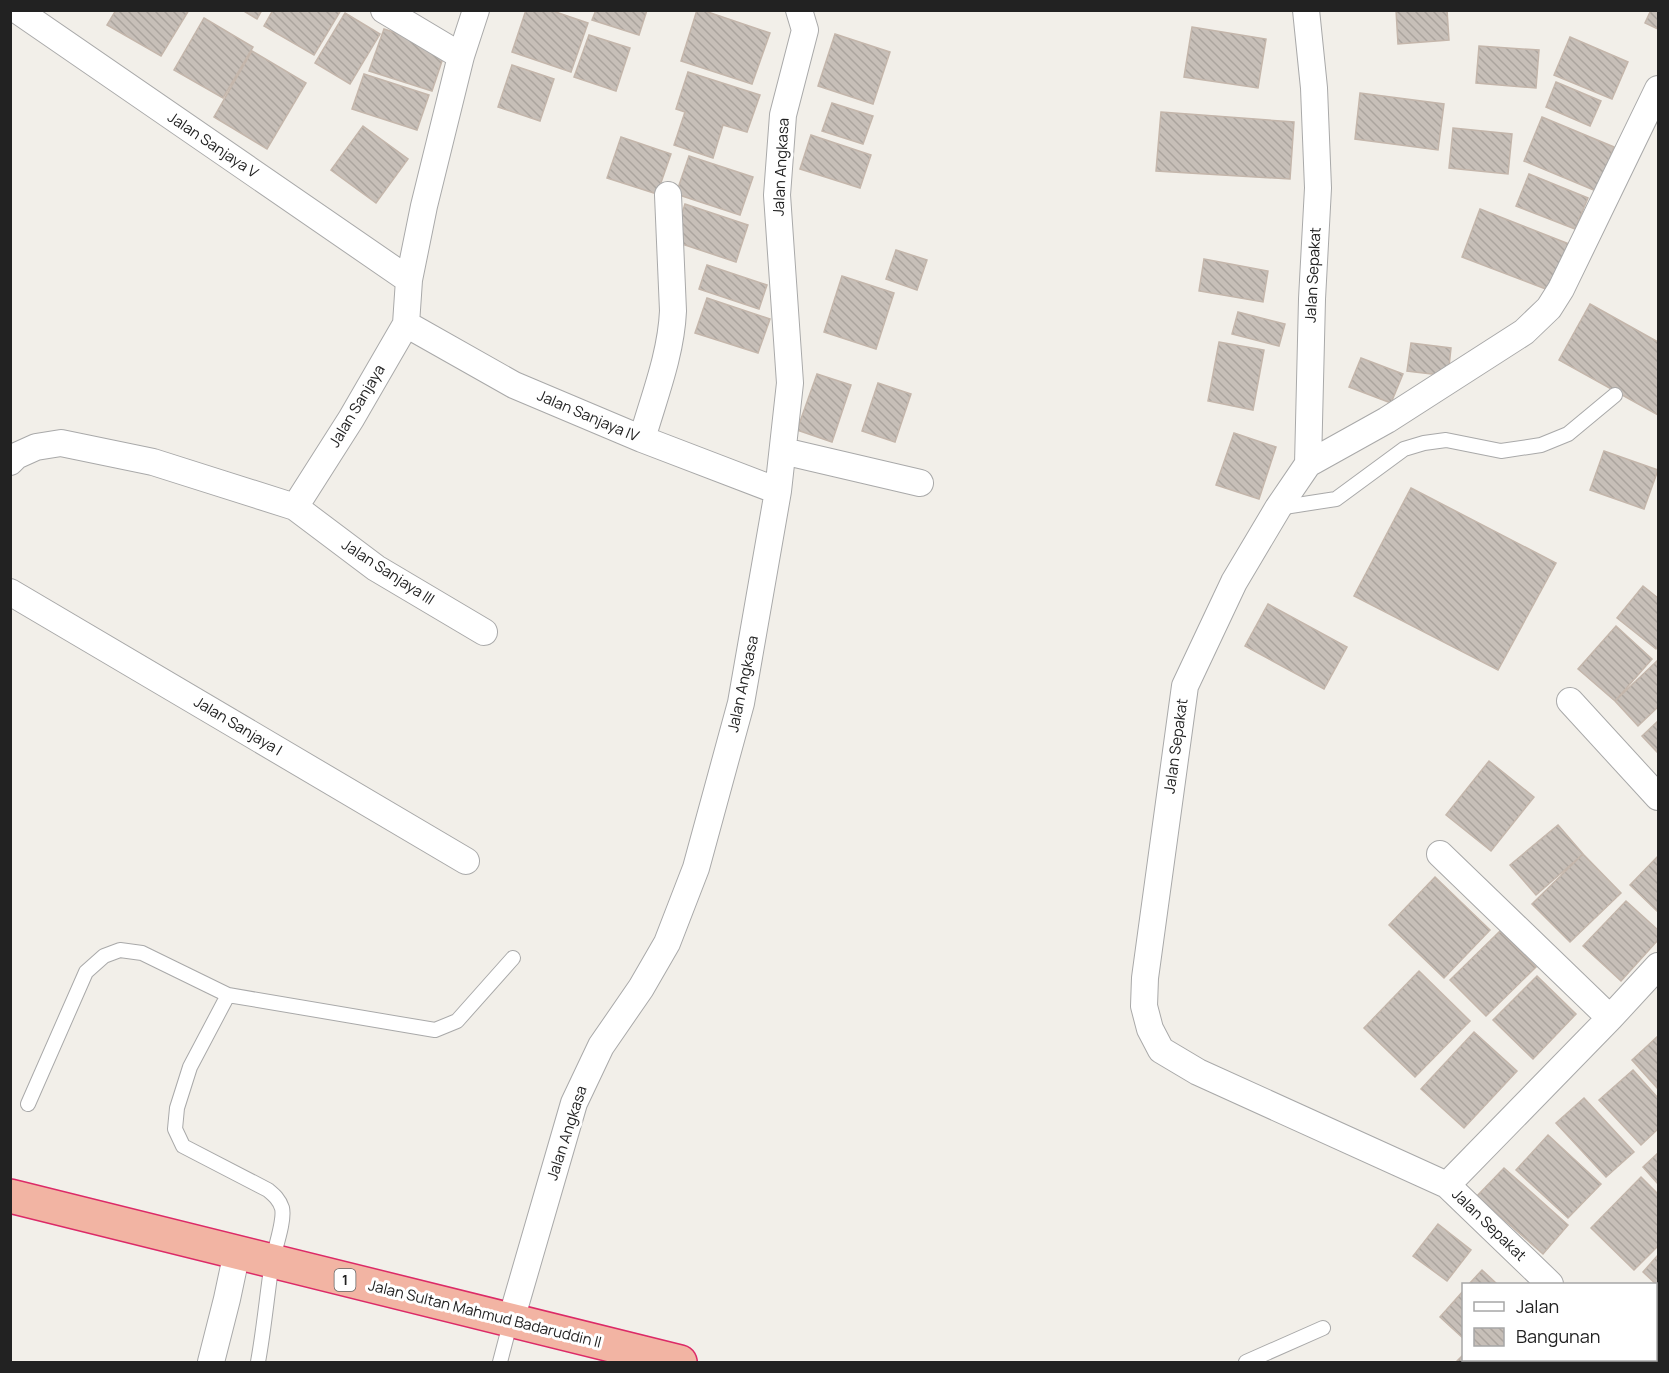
<svg xmlns="http://www.w3.org/2000/svg" width="1669" height="1373" font-family="Manrope,sans-serif">
	<defs>
		<pattern id="building-back-hatch" width="6" height="6" patternUnits="userSpaceOnUse" patternTransform="scale(1.5)"><rect width="6" height="6" fill="#c7bfb8"/><path d="M-1 5l2 2M0 0l6 6M5-1l2 2" fill="none" stroke="#aba49e"/></pattern>
	</defs>
	<rect width="100%" height="100%" fill="#f2efe9"/>
	<!-- building -->
	<path fill="url(#building-back-hatch)" stroke="#c4b6ab" stroke-width="1.5" d="M116,10H189L161,56L107,25Z
		M242,10H262L257,19Z
		M273,10H341L314,55L264,26Z
		M526,10H550L588,23L571,72L512,52Z
		M596,10H647L639,35L592,20Z
		M697,10H702L770,33L752,84L681,61Z
		M1396,10H1447L1449,40L1398,44Z
		M1651,10H1658V29L1645,23Z
		M345,13L380,34L350,84L315,63Z
		M204,18L253,47L223,98L174,70Z
		M1192,27L1266,39L1258,88L1184,77Z
		M384,29L446,49L432,91L369,71Z
		M835,34L890,52L873,104L818,86Z
		M589,35L630,48L616,91L574,77Z
		M1570,37L1628,62L1612,99L1554,75Z
		M1479,46L1539,50L1536,88L1476,83Z
		M252,51L306,83L267,149L214,117Z
		M512,65L554,79L540,121L498,107Z
		M688,72L760,95L747,132L723,125L713,158L674,145L685,112L676,109Z
		M364,74L429,95L417,130L352,109Z
		M1556,82L1601,101L1590,126L1546,107Z
		M1360,93L1444,104L1438,150L1355,139Z
		M832,103L873,116L863,144L822,131Z
		M1161,112L1294,122L1290,179L1156,171Z
		M1542,117L1614,147L1596,191L1524,161Z
		M363,126L408,159L376,203L331,170Z
		M1453,128L1512,134L1508,174L1449,168Z
		M811,135L871,155L860,188L800,169Z
		M621,137L671,154L657,194L607,178Z
		M689,156L753,177L740,215L676,194Z
		M1529,174L1588,198L1575,229L1516,206Z
		M685,204L748,225L736,262L673,241Z
		M1480,209L1569,244L1551,291L1462,257Z
		M896,250L927,260L917,290L886,279Z
		M1204,259L1268,271L1263,302L1199,291Z
		M707,265L767,285L759,309L699,289Z
		M842,276L894,293L876,349L824,332Z
		M707,298L770,319L758,353L695,333Z
		M1590,304L1658,342V415L1559,360Z
		M1238,312L1285,324L1279,346L1232,334Z
		M1219,342L1264,350L1253,410L1208,401Z
		M1411,343L1451,348L1448,376L1407,371Z
		M1361,358L1403,374L1391,403L1349,387Z
		M817,374L851,385L832,442L797,430Z
		M878,383L911,394L895,442L862,431Z
		M1234,433L1276,447L1259,499L1216,485Z
		M1604,451L1658,470L1644,509L1590,490Z
		M1411,488L1556,563L1498,670L1354,596Z
		M1643,586L1658,598V646L1656,649L1617,618Z
		M1268,604L1347,647L1324,689L1245,646Z
		M1616,626L1652,659L1615,701L1578,669Z
		M1658,660V707L1638,726L1615,701Z
		M1658,721V753L1642,736Z
		M1489,761L1534,797L1491,851L1446,815Z
		M1558,825L1583,854L1536,895L1510,865Z
		M1583,854L1621,893L1570,942L1532,904Z
		M1658,856V912L1630,885Z
		M1435,877L1490,930L1444,978L1389,925Z
		M1626,901L1658,930V940L1621,981L1583,946Z
		M1500,931L1536,967L1486,1016L1450,980Z
		M1419,971L1470,1021L1415,1077L1364,1028Z
		M1537,976L1576,1014L1533,1059L1493,1020Z
		M1474,1032L1517,1071L1464,1128L1421,1089Z
		M1658,1036V1089L1632,1060Z
		M1633,1070L1658,1098V1129L1641,1145L1599,1100Z
		M1584,1098L1634,1152L1606,1177L1556,1123Z
		M1548,1135L1601,1184L1568,1218L1516,1170Z
		M1658,1153V1184L1643,1167Z
		M1504,1168L1568,1225L1543,1254L1477,1196Z
		M1641,1177L1658,1194V1246L1634,1270L1591,1228Z
		M1438,1224L1471,1250L1447,1281L1413,1256Z
		M1658,1255V1286L1643,1272Z
		M1482,1270L1497,1284H1469Z
		M1464,1290V1339L1440,1317Z
		M1464,1354V1360H1546L1544,1362H1456Z
		M1564,1360H1583L1586,1362H1560Z"/>
	<g fill="none" stroke-linecap="round" stroke-linejoin="round">
		<!-- service casing -->
		<g stroke="#a9a9a9" stroke-width="16">
			<path id="service" d="M1278,508L1336,499L1404,449L1424,443L1446,440L1501,451L1541,445L1568,434L1615,395
				M28,1104L86,972L104,956L120,950L142,953L228,995
				M258,1362C264,1329 267,1295 272,1262C275,1248 285,1220 282,1208C279,1199 274,1195 268,1190L183,1146L175,1129L177,1108L190,1067L228,995L435,1030L457,1021L513,958
				M500,1362L511,1320
				M1246,1362L1323,1328"/>
		</g>
		<!-- minor casing -->
		<g stroke="#a9a9a9" stroke-width="28">
			<path id="minor" d="M17,10L409,280
				M384,10L461,56
				M1306,10L1314,88L1318,188L1312,299L1308,464L1278,508L1234,582L1185,686L1145,978L1144,1006L1150,1029L1161,1050L1198,1072L1447,1185L1550,1284
				M406,324L514,385L642,439L778,491
				M642,439C654,397 671,355 673,311L668,195
				M783,451L920,483
				M10,462L16,456L36,447L61,443L153,462L295,507L351,419L406,324L409,280L424,206L461,56L476,10
				M1308,464L1387,420L1524,332L1549,308L1561,289L1658,89
				M295,507L376,568L484,632
				M10,592L466,861
				M1570,701L1658,797
				M1440,854L1610,1018
				M1447,1185L1610,1018L1658,966
				M511,1320L574,1103L601,1046L641,988L667,943L696,868L741,703L778,491L790,383L777,195L783,115L805,30L799,10
				M1630,1360L1634,1362
				M211,1362L227,1299L237,1252"/>
		</g>
		<!-- trunk casing -->
		<g stroke="#dc2a67" stroke-width="36">
			<path id="trunk" d="M10,1196L680,1362"/>
		</g>
		<!-- service -->
		<use href="#service" stroke="#fff" stroke-width="14"/>
		<!-- minor -->
		<use href="#minor" stroke="#fff" stroke-width="26"/>
		<!-- trunk -->
		<use href="#trunk" stroke="#f2b4a3" stroke-width="33"/>
	</g>
	<g text-anchor="middle" stroke-width="6" stroke-linejoin="round" paint-order="stroke">
		<!-- shield labels -->
		<rect fill="#fff" stroke="#646464" stroke-width="1.5" x="334.5" y="1269" width="21" height="22" rx="4.5"/>
		<g font-size="14" font-weight="bold" fill="#222">
			<text x="345" y="1285">1</text>
		</g>
		<!-- street labels -->
		<g font-size="15" fill="#222" stroke="#fff">
			<text transform="translate(213 145) rotate(34)" y="5">Jalan Sanjaya V</text>
			<text transform="translate(781 167) rotate(-87)" y="5">Jalan Angkasa</text>
			<text transform="translate(1313 275) rotate(-87)" y="5">Jalan Sepakat</text>
			<text transform="translate(357 406) rotate(-59)" y="5">Jalan Sanjaya</text>
			<text transform="translate(588 416) rotate(23)" y="5">Jalan Sanjaya IV</text>
			<text transform="translate(388 572) rotate(33)" y="5">Jalan Sanjaya III</text>
			<text transform="translate(743 684) rotate(-78)" y="5">Jalan Angkasa</text>
			<text transform="translate(238 726) rotate(31)" y="5">Jalan Sanjaya I</text>
			<text transform="translate(1176 746) rotate(-82)" y="5">Jalan Sepakat</text>
			<text transform="translate(567 1133) rotate(-72)" y="5">Jalan Angkasa</text>
			<text transform="translate(1489 1225) rotate(44)" y="5">Jalan Sepakat</text>
			<text transform="translate(485 1314) rotate(14)" y="5">Jalan Sultan Mahmud Badaruddin II</text>
		</g>
	</g>
	<!-- border -->
	<rect width="1669" height="1373" fill="none" stroke="#222222" stroke-width="24"/>
	<!-- legend -->
	<rect x="1462" y="1283" width="195" height="78" fill="#ffffff" stroke="#a7a7a7" stroke-width="1.5"/>
	<rect x="1474" y="1302" width="30" height="9" fill="#ffffff" stroke="#a7a7a7" stroke-width="1.5"/>
	<text x="1516" y="1313" font-size="18" fill="#222222">Jalan</text>
	<rect x="1474" y="1328" width="30" height="18" fill="url(#building-back-hatch)" stroke="#a7a7a7" stroke-width="1.5"/>
	<text x="1516" y="1343" font-size="18" fill="#222222">Bangunan</text>
</svg>
